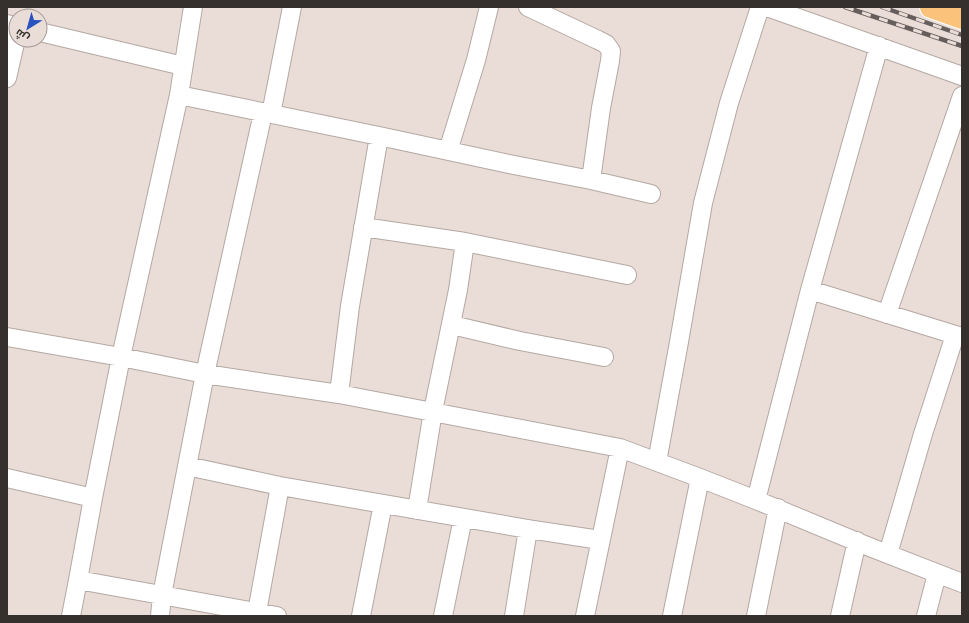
<svg xmlns="http://www.w3.org/2000/svg" width="969" height="623" font-family="'PT Sans',Cairo,sans-serif">
	<rect width="100%" height="100%" fill="#eaddd8"/>
	<g fill="none" stroke-linecap="round" stroke-linejoin="round">
		<!-- minor casing -->
		<g stroke="#b4a8a3" stroke-width="20">
			<path id="minor" d="M528,7L598,40L606,44L611,51L610,61L601,108L591,180
				M767,7L962,76
				M7,24L16,27
				M40,32L183,66
				M7,78L16,39
				M179,95L379,136L509,164L591,180L651,194
				M271,114L292,7
				M448,151L476,60L489,7
				M363,227L465,242L627,275
				M810,290L962,337
				M887,314L962,96
				M452,325L520,341L604,357
				M7,337L121,357L205,374L339,394L620,448L700,478L756,500L867,546L962,583
				M339,394L350,306L379,136
				M657,462L679,342L703,203L729,103L760,7
				M187,466L280,486L528,529L600,540
				M7,478L93,498
				M756,500L810,290L879,46
				M417,510L433,411L458,290L465,242
				M888,554L923,434L955,335
				M78,580L277,616
				M257,612L280,486
				M71,616L78,580L93,498L121,357L179,95L193,7
				M160,616L162,595L205,374L263,113
				M361,616L383,504
				M443,616L463,518
				M514,616L528,529
				M585,616L620,448
				M672,616L700,478
				M756,616L778,508
				M840,616L857,541
				M926,616L937,574"/>
		</g>
		<!-- trunk casing -->
		<g stroke="#fff" stroke-width="24">
			<path id="trunk" d="M931,7L962,18"/>
		</g>
		<!-- minor -->
		<use href="#minor" stroke="#fff" stroke-width="18"/>
		<!-- trunk -->
		<use href="#trunk" stroke="#fac27a" stroke-width="22"/>
		<!-- rail casing -->
		<g stroke="#665e5c" stroke-width="4.5">
			<path id="rail" d="M845,7L962,46
				M882,7L962,35"/>
		</g>
		<!-- rail -->
		<use href="#rail" stroke="#eaddd8" stroke-width="3" stroke-dasharray="9" stroke-linecap="butt"/>
	</g>
	<!-- border -->
	<rect width="969" height="623" fill="none" stroke="#35302e" stroke-width="16"/>
	<!-- north arrow -->
	<g transform="translate(28 28) rotate(217)"><circle r="19" fill="#eaddd8" stroke="#a29894"/>
	<path d="M0-3L7 15L0 10L-7 15Z" fill="#2951c0"/>
	<text y="-6" font-size="11" font-weight="bold" text-anchor="middle" fill="#35302e">ش</text>
	</g>
</svg>
